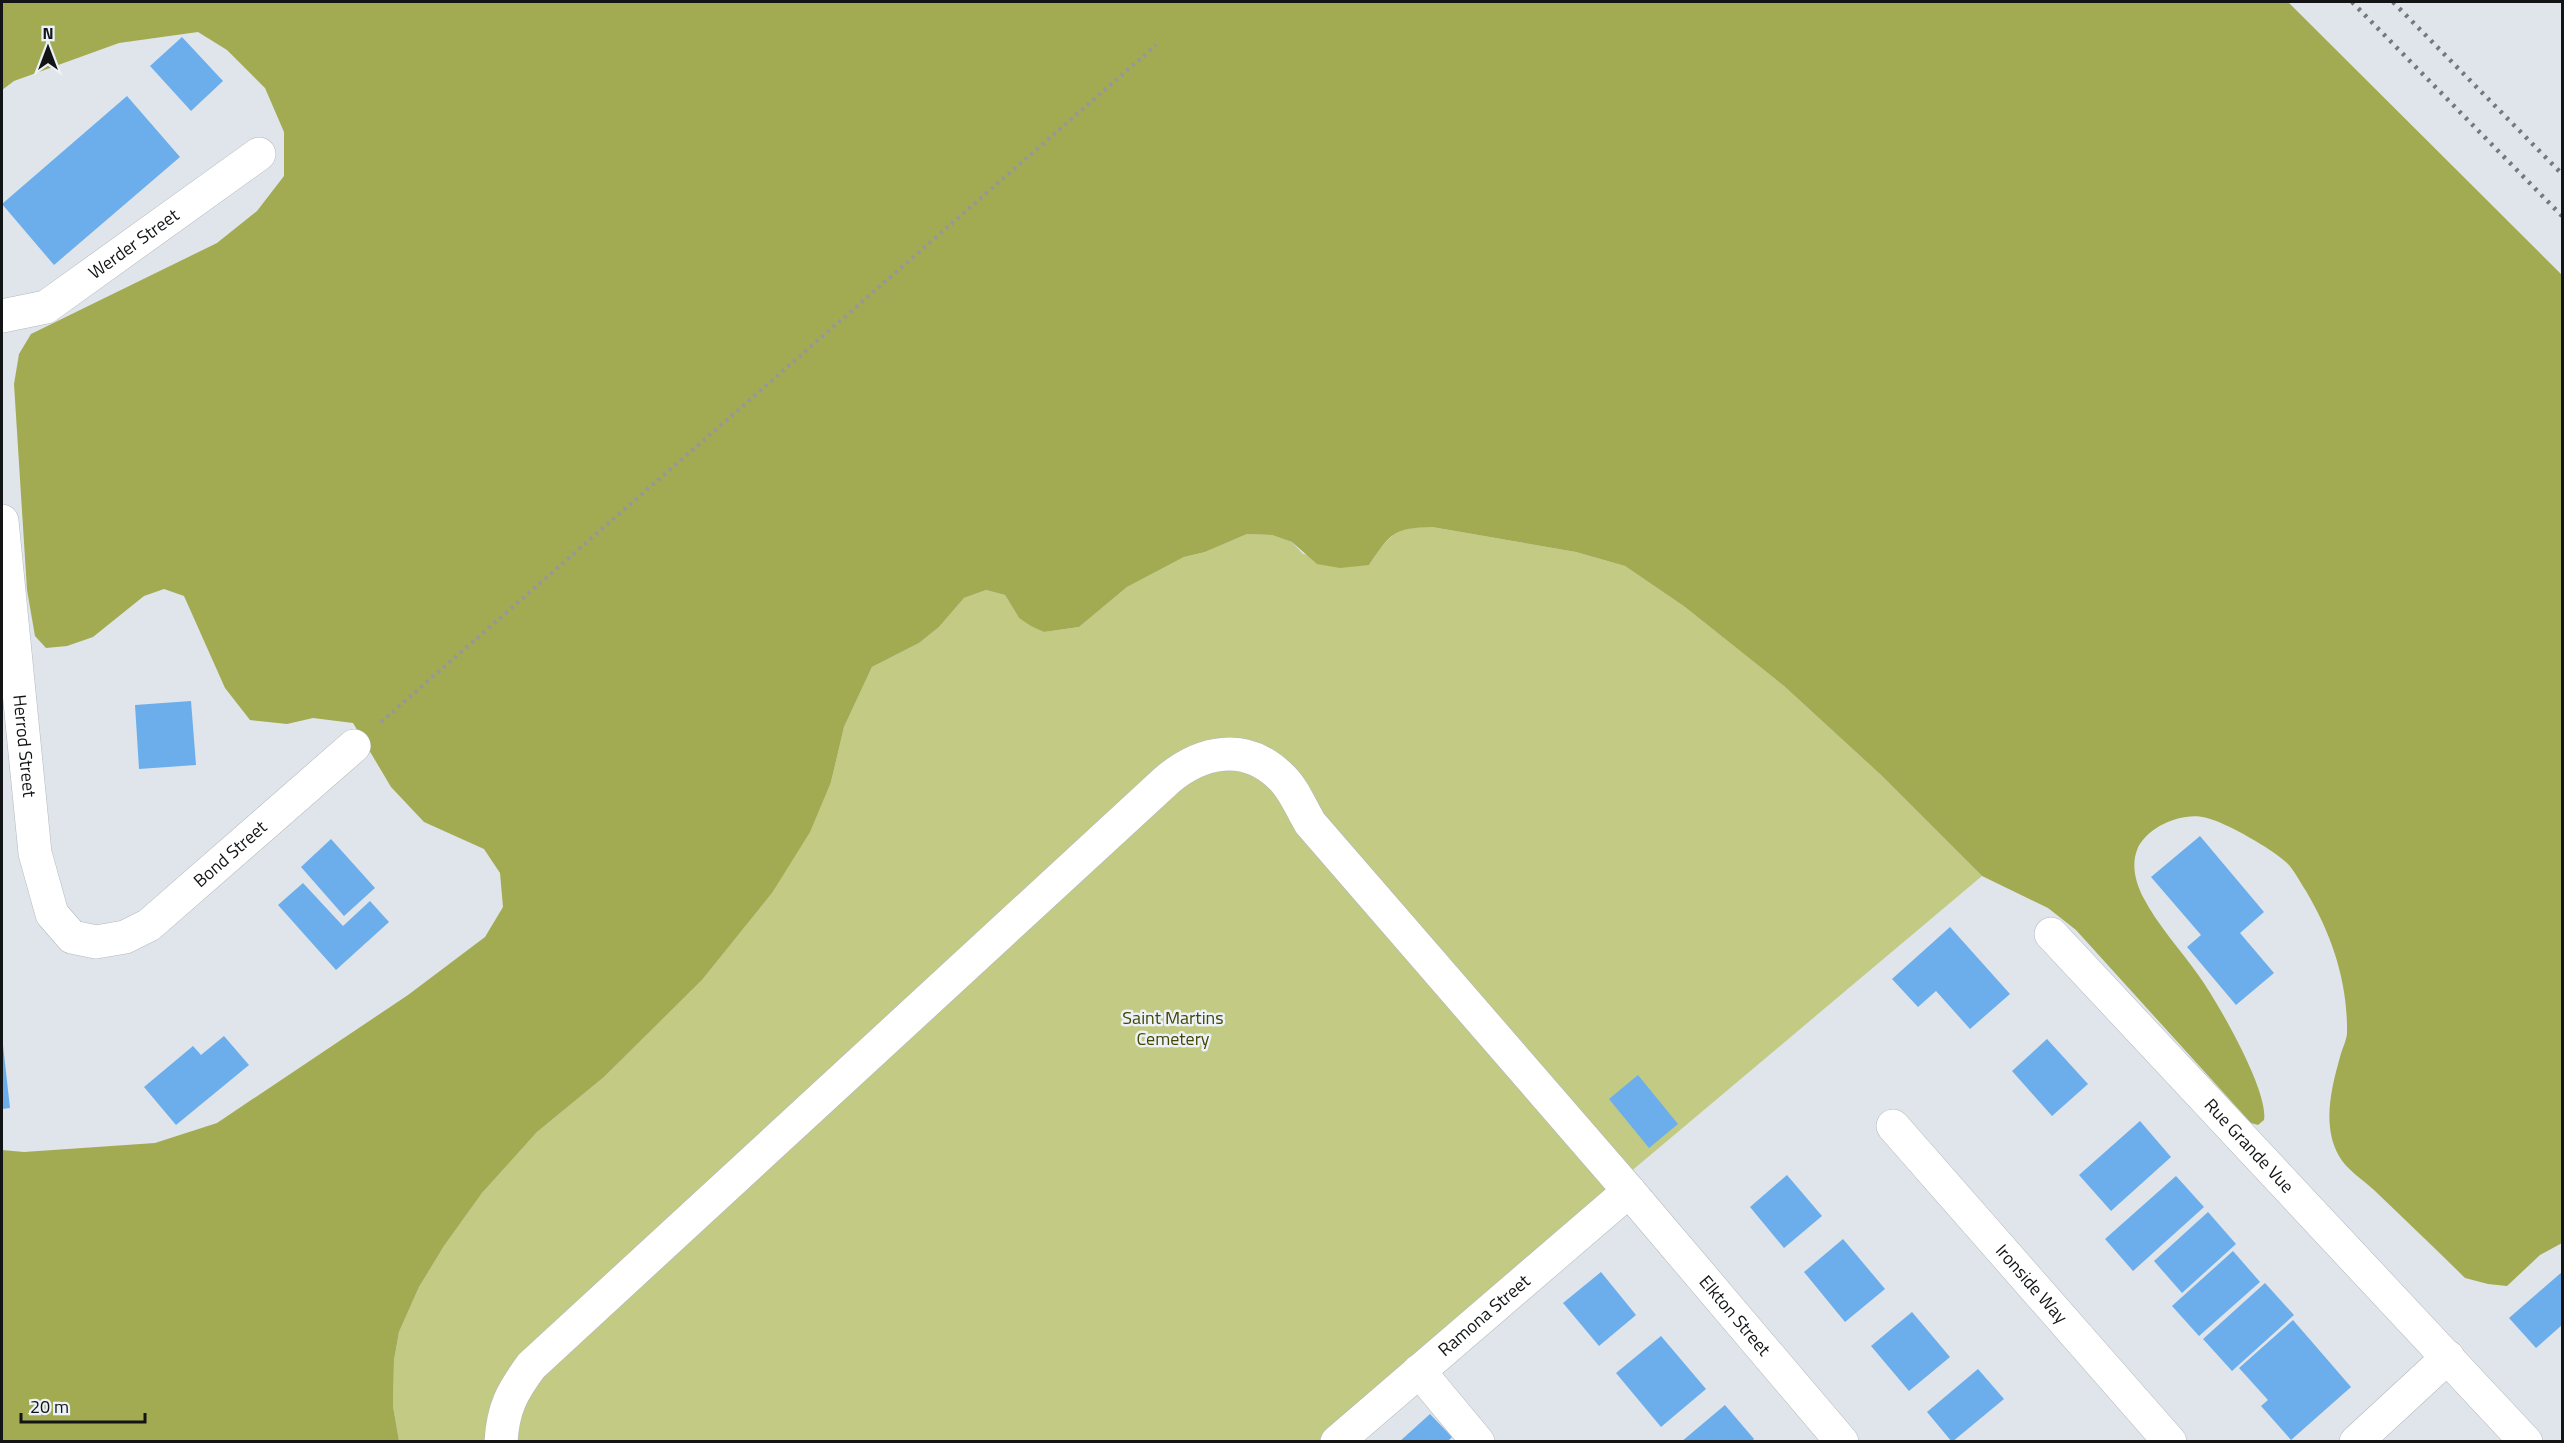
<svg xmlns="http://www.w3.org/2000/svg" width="2564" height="1443" font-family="'Titillium Web',sans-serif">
	<rect width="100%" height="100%" fill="#dfe5ea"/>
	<!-- green -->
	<path fill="#c2ca84" d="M1410,527H1432L1576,552L1625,566L1685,607L1784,686L1881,775L1982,876L1591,1205L1328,1441L399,1442L393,1406L394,1360L399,1332L419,1287L444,1246L482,1193L537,1132L604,1077L702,980L772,893L831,782L844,727L872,667L919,643L939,627L964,598L986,590L1005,595L1019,618L1044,632L1079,627L1127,587L1184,557L1205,552L1247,534L1272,535L1292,542L1303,554L1369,565C1381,548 1389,533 1410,527Z"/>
	<!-- forest -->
	<path fill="#a2ab52" d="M2,2H2288L2562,275V1243L2540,1255L2507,1286L2488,1284L2465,1278C2435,1248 2404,1219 2374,1190C2363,1180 2346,1169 2339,1156C2322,1126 2331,1089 2340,1057C2342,1049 2346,1042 2347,1034C2348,982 2332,935 2306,891C2300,882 2294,870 2287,863C2272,849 2227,823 2207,818C2183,811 2146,827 2137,850C2131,866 2136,883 2143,897C2158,926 2180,949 2199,976C2217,1001 2269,1091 2264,1120L2258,1125L2251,1123L2076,930L2048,908L1982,876L1881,775L1784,686L1685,607L1625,566L1576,552L1432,527C1393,528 1391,533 1369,565L1340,568L1317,564L1292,542L1272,535L1247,534L1205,552L1184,557L1127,587L1079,627L1044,632L1031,626L1019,618L1005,595L986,590L964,598L939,627L919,643L872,667L844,727L831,782L810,832L772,893L702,980L604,1077L537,1132L482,1193L444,1246L419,1287L399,1332L394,1360L393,1406L399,1441H2V1150L24,1152L155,1143L217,1123L408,995L485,937L503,907L500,873L484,849L424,822L391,787L353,723L313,718L287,724L250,720L225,688L184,596L164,589L144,596L93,637L67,646L46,648L35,636L27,590L14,384L19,354L31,334L217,243L257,211L284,176V132L265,88L227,50L198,32L119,43L14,81L2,90Z"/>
	<!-- building -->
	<path fill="#6caeec" d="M182,37L223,81L191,111L150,66Z
		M127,96L180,157L54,265L2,204Z
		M191,701L196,765L139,769L135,705Z
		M2200,836L2264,912L2240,933L2274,973L2236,1005L2187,947L2201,935L2151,877Z
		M331,839L375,888L344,916L301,867Z
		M303,883L343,926L370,901L389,922L336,970L278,905Z
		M1950,927L2010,994L1970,1029L1936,991L1918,1007L1892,979Z
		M2,1036L10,1108L2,1109Z
		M224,1036L249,1065L176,1125L144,1087L193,1046L201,1055Z
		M2047,1039L2088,1084L2052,1116L2012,1071Z
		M1638,1075L1678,1124L1649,1148L1609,1099Z
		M2140,1121L2171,1157L2111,1211L2079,1175Z
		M1787,1175L1822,1216L1784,1248L1750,1207Z
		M2176,1176L2204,1207L2133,1271L2105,1239Z
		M2208,1212L2236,1244L2182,1293L2154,1261Z
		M1843,1239L1885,1289L1845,1322L1804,1272Z
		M2233,1251L2260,1282L2199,1336L2172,1306Z
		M1601,1272L1636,1315L1599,1346L1563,1303Z
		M2562,1272V1325L2536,1348L2509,1318Z
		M2265,1283L2294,1315L2232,1371L2203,1339Z
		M1912,1312L1950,1357L1909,1391L1871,1346Z
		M2293,1320L2351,1387L2291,1440L2261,1406L2268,1400L2239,1368Z
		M1661,1336L1706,1389L1661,1427L1616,1373Z
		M1978,1369L2004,1399L1952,1442L1927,1412Z
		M1725,1405L1754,1439L1751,1442H1681Z
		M1430,1414L1452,1437L1447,1442H1399Z"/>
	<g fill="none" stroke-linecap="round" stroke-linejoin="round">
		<!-- minor casing -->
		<g stroke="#b3b8bd" stroke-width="34">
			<g id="minor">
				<path id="s1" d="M2,316L46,307L259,154"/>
				<path id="s2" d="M2,521L35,853L52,914L72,937L96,942L125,937L149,925L354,746"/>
				<path id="s3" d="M2051,934L2526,1442"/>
				<path id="s4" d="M1893,1126L2170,1442"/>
				<path d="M1419,1371L1478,1442"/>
				<path id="s5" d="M501,1442C503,1408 512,1392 531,1366L1167,780C1201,751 1245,742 1280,776C1293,787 1301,808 1310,823L1629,1191L1842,1442"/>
				<path id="s6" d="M1337,1442L1629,1191"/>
				<path d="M2356,1442L2448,1357"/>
			</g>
		</g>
		<!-- path -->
		<path stroke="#94989c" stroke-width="4" stroke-dasharray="3 4.5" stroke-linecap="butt" d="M381,722L1156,45"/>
		<!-- minor -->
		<use href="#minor" stroke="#fff" stroke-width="33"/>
		<!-- rail -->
		<path stroke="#74787b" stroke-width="4.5" stroke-dasharray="3 6" stroke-linecap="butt" d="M2352,2L2562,216
			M2393,2L2562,174"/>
	</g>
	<g text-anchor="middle" stroke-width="5" stroke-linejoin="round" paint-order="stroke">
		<!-- street labels -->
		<g font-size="18" fill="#121416" stroke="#ecf2f7">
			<text dy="6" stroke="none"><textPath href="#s1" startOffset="153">Werder Street</textPath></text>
			<text dy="6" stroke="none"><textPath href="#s2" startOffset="226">Herrod Street</textPath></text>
			<text dy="6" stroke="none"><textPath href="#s2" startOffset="616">Bond Street</textPath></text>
			<text dy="6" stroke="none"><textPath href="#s3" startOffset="290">Rue Grande Vue</textPath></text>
			<text dy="6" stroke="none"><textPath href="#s4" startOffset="210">Ironside Way</textPath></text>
			<text dy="6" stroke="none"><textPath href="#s6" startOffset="194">Ramona Street</textPath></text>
			<text dy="6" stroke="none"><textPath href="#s5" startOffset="1780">Elkton Street</textPath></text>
		</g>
		<!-- park labels -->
		<g font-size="18" fill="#434700" stroke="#ecf2f7">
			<text x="1173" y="1024">Saint Martins<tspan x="1173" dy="21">Cemetery</tspan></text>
		</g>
	</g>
	<!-- border -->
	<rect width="2564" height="1443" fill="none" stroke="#121416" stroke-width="6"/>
	<!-- north arrow -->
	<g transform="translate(48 48)" stroke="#ecf2f7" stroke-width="4.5" paint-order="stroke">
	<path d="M0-4.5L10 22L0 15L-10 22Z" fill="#121416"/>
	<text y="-9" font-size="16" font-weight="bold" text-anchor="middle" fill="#121416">N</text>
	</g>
	<!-- scale -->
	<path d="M21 1413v9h124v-9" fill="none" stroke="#121416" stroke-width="3"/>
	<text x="30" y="1413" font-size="18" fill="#121416" stroke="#ecf2f7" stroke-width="4.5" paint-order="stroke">20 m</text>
</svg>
